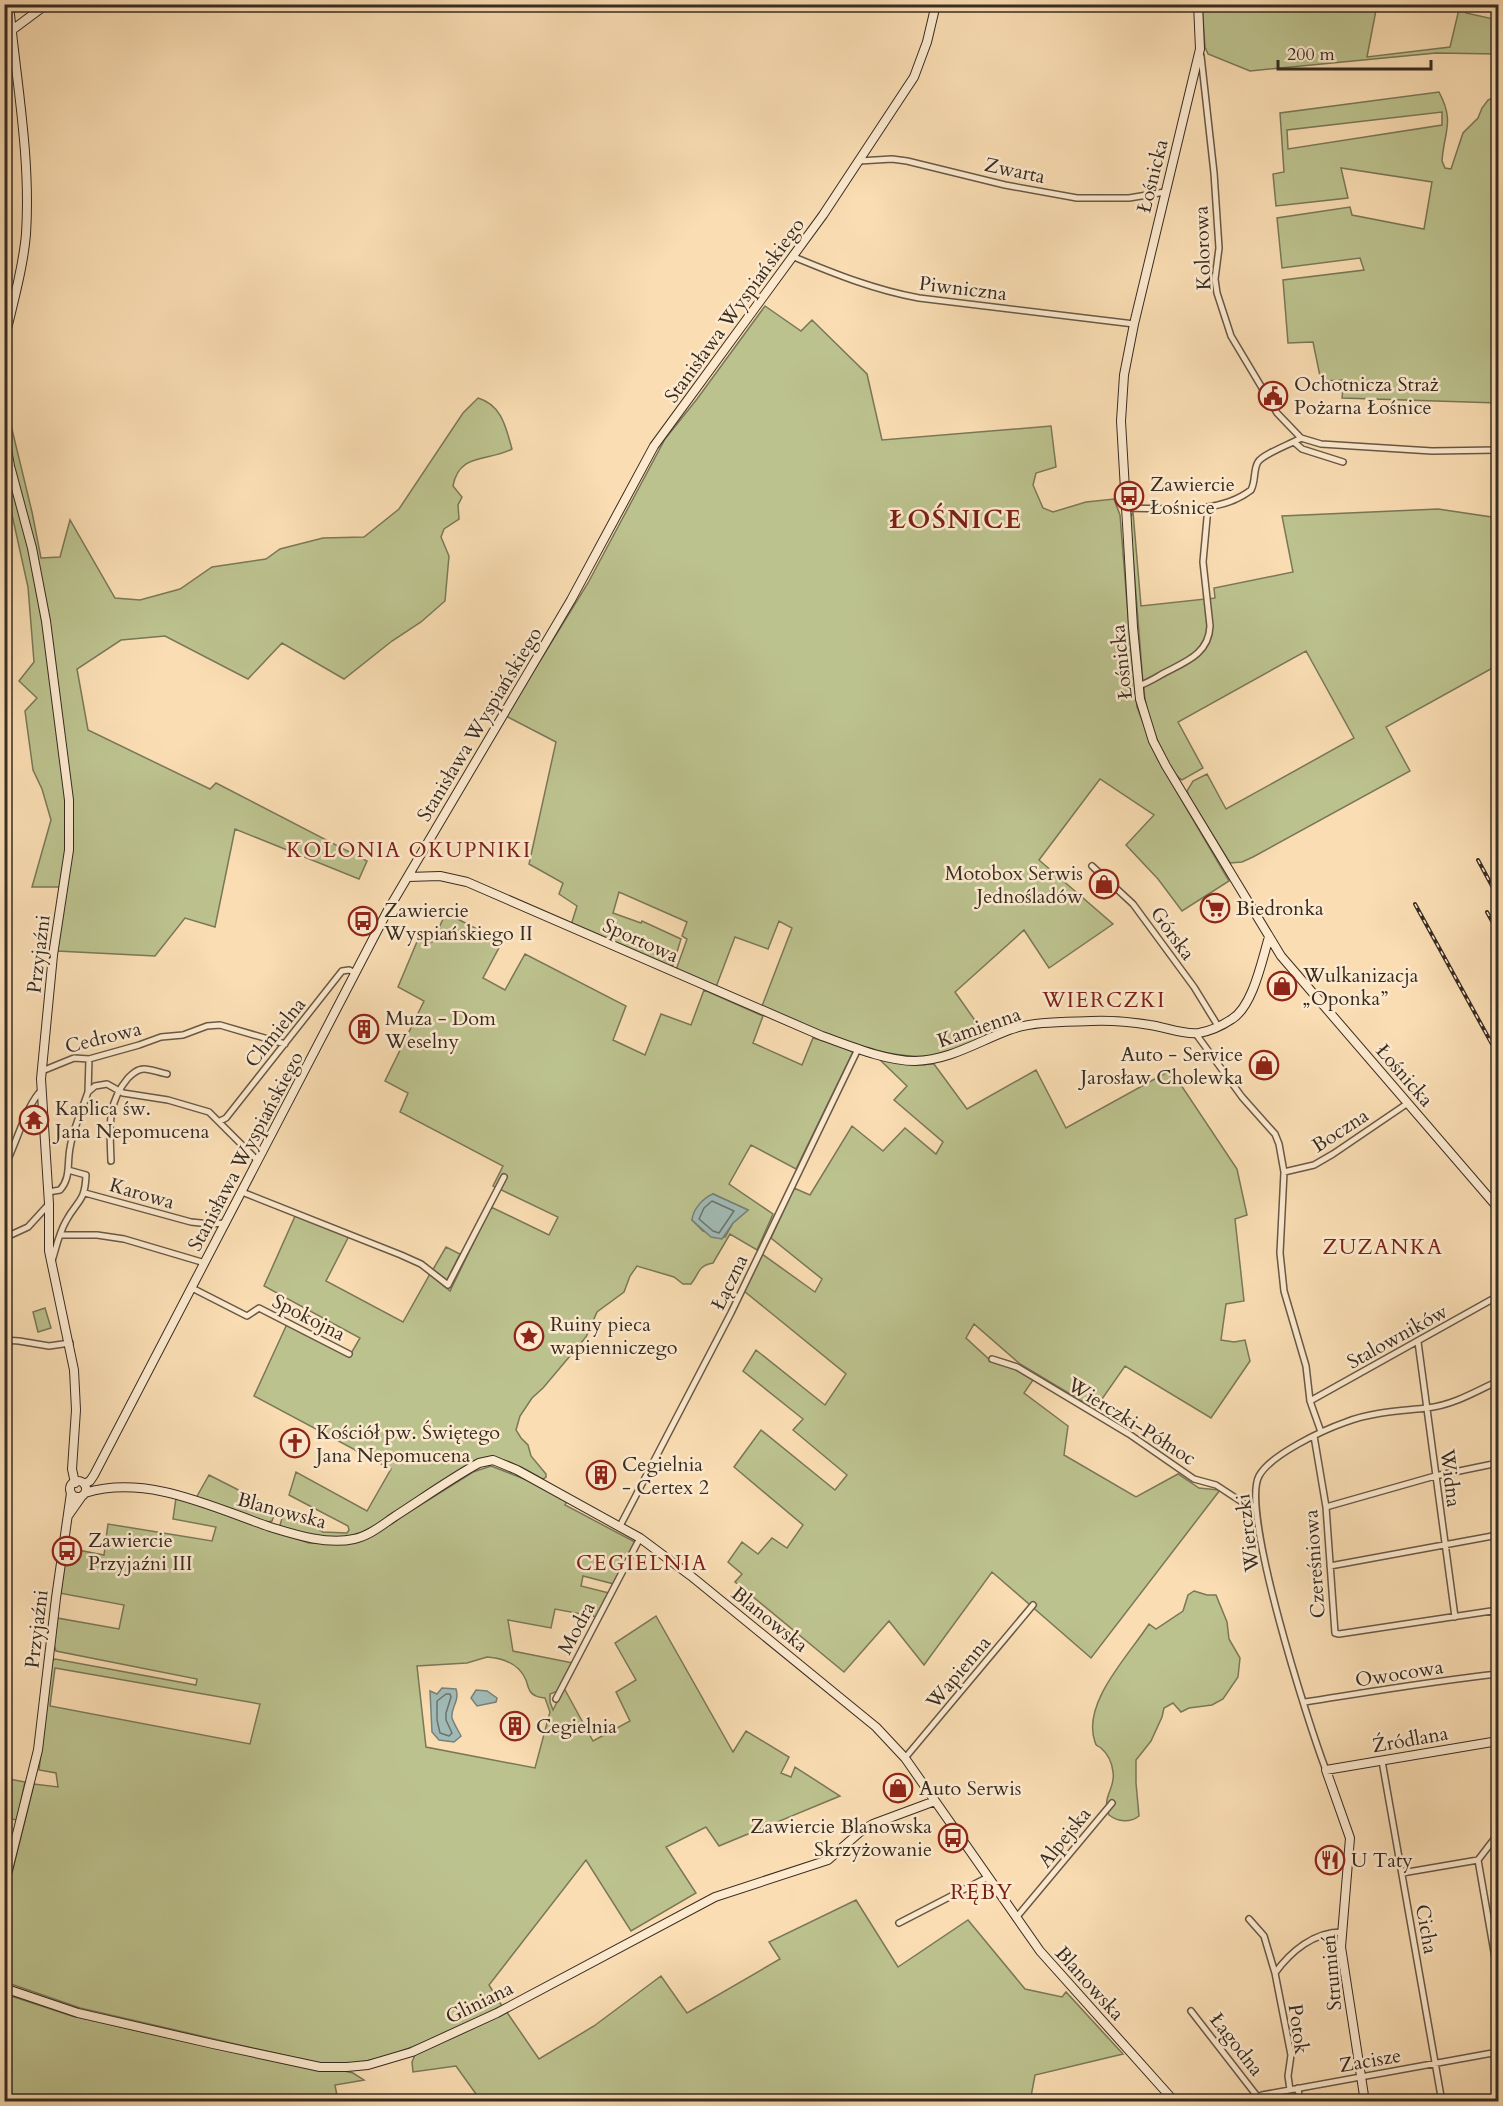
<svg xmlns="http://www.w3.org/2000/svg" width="1503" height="2106" font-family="Cardo,serif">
	<rect width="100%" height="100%" fill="#faddb3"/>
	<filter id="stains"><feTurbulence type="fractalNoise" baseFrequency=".00333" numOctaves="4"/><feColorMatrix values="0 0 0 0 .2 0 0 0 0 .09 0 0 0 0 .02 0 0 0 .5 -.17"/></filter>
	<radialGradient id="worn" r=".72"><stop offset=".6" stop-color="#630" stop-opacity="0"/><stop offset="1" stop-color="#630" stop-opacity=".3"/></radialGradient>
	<!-- green -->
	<path fill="#bcc28e" stroke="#7a7758" stroke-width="1.5" fill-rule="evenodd" d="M1202,5H1377L1367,57L1450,47L1460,5H1467L1466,13L1498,20V54L1436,53L1250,71L1208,54L1205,47Z
		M1439,92C1455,122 1444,131 1442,161L1445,168L1451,169L1463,133L1478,118L1482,108L1488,100L1498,95V403L1342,398L1344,380L1321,381L1313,342L1288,343L1283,280L1364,270L1360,258L1282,268L1277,218L1350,207L1352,215L1424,229L1432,182L1341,168L1348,198L1276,206L1273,174L1284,172L1280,113ZM1442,112V125L1288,149L1287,130Z
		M765,306L801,331L812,320L867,374L882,440L1051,426L1056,467L1036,473L1033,485L1043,508L1053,512L1086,502L1114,499L1120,515L1130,641L1137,707L1157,758L1229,881L1182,911L1158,879L1126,845L1154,815L1100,779L1039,860L1113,924L1049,968L1024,930L955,992L986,1036C969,1045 948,1054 929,1056C879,1061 808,1026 762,1006L792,928L779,921L768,949L735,937L716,987L676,970L687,939L682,936L687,922L619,892L613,913L641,923L642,921L681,939L673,965L669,966L571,925L577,906L559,894L563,883L529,864L556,742L506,716L588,583L665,439L697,399Z
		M4,359L9,417L32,512L41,558L60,557L70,520L115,598L140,600L180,589L212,567L266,559L280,549L323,538L364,537L399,509L463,413L478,398C502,405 506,428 512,449C489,462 459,452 453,486L462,497L458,505L459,519L444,529L441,537L449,556L445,601L421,622L392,641L344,679L282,643L248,679L165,636L121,640L77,669L88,730L210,789L216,783L367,861L359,879L235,829L215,927L185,918L155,956L57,951L64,887H32L51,820L42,789L33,770L25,711L37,698L19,681L34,662L28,587L5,483Z
		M1438,509L1498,518V665L1386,727L1410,771L1253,857L1242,862L1230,863L1190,798L1187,791L1193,781L1207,774L1226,809L1354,738L1306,651L1178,722L1203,768L1182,780C1164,769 1144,708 1144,687C1163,676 1205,662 1210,637C1213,625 1210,611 1209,599L1215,598L1214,588L1293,572L1282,516Z
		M1133,512L1141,606L1205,599C1206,610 1209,622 1207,632C1202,660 1165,671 1143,683L1130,518Z
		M446,913L502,942L483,978L505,990L525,954L626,1006L613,1040L645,1055L661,1014L691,1025L704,990L763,1016L753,1043L802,1065L813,1038L841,1046L853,1052L796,1169L751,1145L729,1184L773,1214L757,1250L730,1234L713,1263C697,1266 700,1273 691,1284H683L674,1277L637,1266L630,1276L624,1292L597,1312L586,1337L543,1388L532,1398L520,1416L516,1430L521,1438L528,1445L531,1456L546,1474V1477L543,1479C525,1469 502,1454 481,1459L374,1527C367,1530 360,1535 352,1536C337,1539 290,1536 280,1525L284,1512L304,1519L323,1532L347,1533L349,1530L348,1526L289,1495L296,1472L367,1511L391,1469L254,1396L287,1324L349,1357L360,1338L264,1286L296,1214L349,1236L326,1281L403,1322L430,1274L450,1291L491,1207L549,1235L558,1217L493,1186L503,1166L400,1112L408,1093L385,1081L424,1001L398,987L419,937L432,942ZM713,1194L748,1210L733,1223L725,1237L703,1231L692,1220Z
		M878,1058L908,1064H934L967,1109L1036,1070L1066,1128L1171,1070L1237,1169L1247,1215L1235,1219L1244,1301L1226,1304L1221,1340L1234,1342L1245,1340L1250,1361L1211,1418L1125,1366L1095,1409L1020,1364L974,1324L966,1338L991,1361L1015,1369L1033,1380L1024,1393L1068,1426L1064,1455L1136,1497L1178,1474L1199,1488L1220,1490L1091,1658L992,1572L924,1665L889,1621L844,1672L735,1582L742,1574L728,1562L742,1542L758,1554L772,1538L787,1548L803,1525L734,1467L761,1430L835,1490L847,1475L793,1430L803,1419L743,1371L756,1350L825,1405L846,1374L744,1291L762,1254L815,1292L822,1279L771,1238L794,1188L810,1195L852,1126L883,1151L905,1128L936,1154L943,1142L894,1100L907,1086Z
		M446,1247L460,1254L447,1280L432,1271Z
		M45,1308L51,1328L38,1332L33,1312Z
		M491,1466L527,1480L567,1501L565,1505L635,1542L614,1584L583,1576L581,1586L609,1593L597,1617L555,1609L551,1628L508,1620L513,1651L573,1663L558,1691L550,1694V1702L553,1710L564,1688L593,1741L630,1721L616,1692L636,1680L615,1643L656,1616L733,1752L746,1731L789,1757L781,1773L791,1777L795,1767L840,1796L719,1846L706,1827L666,1847L696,1893L631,1931L586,1860L489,1985L502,2006C457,2027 396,2060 346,2064C337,2064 327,2063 318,2063L80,2008L5,1982V1901L34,1784L58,1787L56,1773L39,1770L52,1661L55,1659L196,1685L197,1679L56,1651L54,1645L57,1618L119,1629L124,1605L59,1593L67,1548L104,1555L108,1524L212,1541L216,1527L173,1519L176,1498L309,1543H345L371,1536L473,1472ZM487,1657C503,1658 519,1664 526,1680C528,1686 529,1694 536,1696C539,1698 542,1697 545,1698L550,1712L535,1768L426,1747L417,1666L467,1663ZM55,1668L260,1704L250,1744L50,1706Z
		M209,1475L276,1509L272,1521L268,1522L196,1498Z
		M1194,1591L1207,1595H1216L1227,1622L1229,1639L1240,1658L1238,1677L1223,1699L1212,1705L1189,1708L1181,1712L1173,1703L1164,1708L1162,1717L1151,1741L1136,1760V1783L1139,1816C1130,1823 1118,1822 1109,1815C1101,1796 1116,1789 1113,1772C1112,1763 1108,1754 1101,1748C1097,1745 1096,1747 1095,1742C1081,1703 1130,1654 1149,1624L1156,1629L1183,1611L1188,1595Z
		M4,1778L25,1782L17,1820L5,1818Z
		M856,1900L898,1967L968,1920L1025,1989L1062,1997L1066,1992L1123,2054L1035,2075L1030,2102L481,2101L456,2066L413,2072L412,2062L415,2055L506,2011L539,2059L594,2026L661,1976L687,2013L780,1959L769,1942Z
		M5,1994L72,2016L253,2056L319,2069L340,2070L353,2073L364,2080L335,2085L338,2101L5,2102Z"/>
	<!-- water -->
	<path fill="#a1bab5" stroke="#77817a" stroke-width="1.5" d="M713,1194L748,1210L733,1223L722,1239L711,1237L692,1220C693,1209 703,1198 713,1194Z
		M442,1688L456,1689C460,1702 450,1708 452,1718C454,1724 458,1730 461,1736L454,1742L439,1740L432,1732L430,1691L437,1694Z
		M476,1690L487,1691L497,1698L496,1702L477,1706L471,1698Z"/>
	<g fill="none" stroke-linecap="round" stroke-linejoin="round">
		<!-- shore -->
		<path stroke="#6c736c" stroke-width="1.5" d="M712,1201L734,1211L719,1233L713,1231L699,1219L704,1208Z
			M446,1694H450L451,1697L446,1713V1720L452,1733L449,1736L440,1733L437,1720V1701Z"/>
		<!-- street casing -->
		<g stroke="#685846" stroke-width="8">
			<path id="street" d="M1201,56L1214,173L1219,248L1215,279L1217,293L1231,336L1277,413L1301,438L1321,444L1432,451L1498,450
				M859,161L892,159L907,161L1005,185L1077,198H1129L1165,192
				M794,257C835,274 875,290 919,298L1134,324
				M1294,442L1302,449L1343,462
				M1125,508C1165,508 1218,516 1251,490C1256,481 1253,470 1258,462C1263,454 1291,444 1301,438
				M1138,686C1148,683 1155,678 1164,673C1185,662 1209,654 1210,626L1203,562L1208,507
				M1092,866L1133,904L1194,987L1218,1026
				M1196,1034L1242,1097L1275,1134L1279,1144L1284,1172L1280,1253L1284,1291L1306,1366L1310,1401L1321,1432
				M42,1071L74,1058L89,1059L139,1045L161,1037L183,1035L207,1026L220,1025L285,1044
				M88,1092L89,1059
				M220,1121L226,1118L342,971L349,970L356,973
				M111,1161C110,1129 106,1104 128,1078C132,1074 137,1069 144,1069C151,1069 160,1073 167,1074
				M4,1167C16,1146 26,1104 42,1090
				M1284,1172L1314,1165L1333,1154L1408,1103
				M48,1192L60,1190C71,1178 67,1163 70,1148C73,1129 82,1110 88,1092L95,1086L107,1084L123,1093L168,1100L209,1112L258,1161
				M242,1192L401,1255L421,1264L448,1285L504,1177
				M85,1193L191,1222L210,1224L226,1223
				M60,1235H97L124,1239L205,1263
				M4,1238L28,1227L49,1204
				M52,1261C56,1248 59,1233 66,1221C77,1200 85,1203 86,1175L68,1170
				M192,1288L247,1316L259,1308L349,1354
				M4,1340L19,1341L49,1346L70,1343
				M1418,1342L1455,1617
				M992,1359L1017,1367L1129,1434L1194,1479L1216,1485L1248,1506H1256
				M1310,1401L1498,1296
				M1314,1436L1326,1507L1335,1633L1339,1634L1498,1610
				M1326,1507L1435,1476L1498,1463
				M620,1526L731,1313L858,1049
				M1330,1566L1498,1535
				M1494,1611L1498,1636
				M556,1699L640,1538
				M1305,1702C1369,1692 1433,1681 1498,1674
				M905,1758L1033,1605
				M1382,1761L1442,2102
				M1326,1770C1309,1726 1240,1511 1259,1476C1270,1455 1323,1430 1346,1422C1372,1412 1400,1411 1427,1408C1453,1405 1475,1392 1498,1381
				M1498,1834L1478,1860L1498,1975
				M1402,1873L1478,1860
				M1016,1918L1112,1803
				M1249,1919L1264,1936L1275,1973
				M899,1923L988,1877
				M1191,2011L1257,2096
				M1298,2088L1300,2102
				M1290,2090L1288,2076L1291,2055L1275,1973C1291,1951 1314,1932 1342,1932
				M1002,2101V2102
				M1248,2102L1262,2095L1498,2052"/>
		</g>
		<!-- secondary casing -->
		<g stroke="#382c22" stroke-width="10">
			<path id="secondary" d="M1198,4L1200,49L1134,324L1124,375L1121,421L1133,627L1140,699L1153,741L1166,766L1281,956L1498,1208
				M4,36L47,4
				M4,342C12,306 23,270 26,234C31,157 16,80 9,4
				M4,432L10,466L32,548L46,621L69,800V850L53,955L41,1079L49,1204V1251L74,1370L76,1410L72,1469L75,1483
				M408,877L440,876L467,882L822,1036C850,1046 886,1061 915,1061C950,1060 977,1042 1009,1030C1034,1021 1065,1022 1091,1021C1110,1020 1131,1022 1150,1025C1165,1027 1183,1035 1199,1033C1210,1031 1223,1025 1232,1019C1253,1006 1262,960 1269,937
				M70 1489a8 8 0 1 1 16 0a8 8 0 1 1-16 0Z
				M84,1484L90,1481L94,1475L388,910L571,600L654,446L823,215L914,77L927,42L936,4
				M85,1493C147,1474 212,1507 270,1527C296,1535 327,1545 354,1539C369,1536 382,1525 394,1517C422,1499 450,1479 479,1463L493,1460L517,1470L640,1538L691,1576L876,1727L905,1758L1040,1951L1175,2102
				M68,1516L82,1496
				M4,1886L38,1750L56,1598L71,1493
				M4,1988L78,2013L213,2044L320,2067H347L368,2065L412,2052L497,2013L715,1897L828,1860L860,1832L873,1824L935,1801
				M1365,2102L1341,1947L1350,1838L1326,1770L1498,1741"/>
		</g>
		<!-- street -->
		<use href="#street" stroke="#fce9ce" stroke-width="5"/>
		<!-- secondary -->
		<use href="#secondary" stroke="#fce9ce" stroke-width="8"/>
		<!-- rail casing -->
		<g stroke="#382c22" stroke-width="4">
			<path id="rail" d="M1478,860L1498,897
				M1415,904L1498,1055
				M1487,912L1498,932"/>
		</g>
		<!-- rail -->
		<use href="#rail" stroke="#fce9ce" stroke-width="1.5" stroke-dasharray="4.5" stroke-linecap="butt"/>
	</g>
	<!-- icons -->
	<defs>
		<g id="civic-ring" transform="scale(1.5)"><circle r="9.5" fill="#fce9ce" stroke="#8f2418" stroke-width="1.5"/><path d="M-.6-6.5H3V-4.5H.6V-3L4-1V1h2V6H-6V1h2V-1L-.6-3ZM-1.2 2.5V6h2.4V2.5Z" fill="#8f2418"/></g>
		<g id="bus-ring" transform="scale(1.5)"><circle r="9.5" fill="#fce9ce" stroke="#8f2418" stroke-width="1.5"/><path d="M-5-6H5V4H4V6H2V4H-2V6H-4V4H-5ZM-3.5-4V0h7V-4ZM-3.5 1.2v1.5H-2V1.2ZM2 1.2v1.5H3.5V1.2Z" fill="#8f2418"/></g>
		<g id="shop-ring" transform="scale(1.5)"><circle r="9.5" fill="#fce9ce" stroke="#8f2418" stroke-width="1.5"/><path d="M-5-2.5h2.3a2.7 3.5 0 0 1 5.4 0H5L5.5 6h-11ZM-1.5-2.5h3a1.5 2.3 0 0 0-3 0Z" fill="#8f2418"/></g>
		<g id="supermarket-ring" transform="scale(1.5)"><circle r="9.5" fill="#fce9ce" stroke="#8f2418" stroke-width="1.5"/><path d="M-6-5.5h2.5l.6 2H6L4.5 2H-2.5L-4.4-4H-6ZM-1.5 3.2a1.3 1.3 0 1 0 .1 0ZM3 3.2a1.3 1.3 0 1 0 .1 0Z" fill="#8f2418"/></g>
		<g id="building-ring" transform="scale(1.5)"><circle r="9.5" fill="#fce9ce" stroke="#8f2418" stroke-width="1.5"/><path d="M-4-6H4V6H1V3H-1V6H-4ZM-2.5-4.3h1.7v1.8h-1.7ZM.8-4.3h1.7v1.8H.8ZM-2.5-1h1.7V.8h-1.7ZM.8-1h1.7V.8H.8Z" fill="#8f2418"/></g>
		<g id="temple-ring" transform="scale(1.5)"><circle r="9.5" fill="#fce9ce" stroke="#8f2418" stroke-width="1.5"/><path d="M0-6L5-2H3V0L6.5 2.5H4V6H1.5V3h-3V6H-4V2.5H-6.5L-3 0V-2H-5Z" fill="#8f2418"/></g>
		<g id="sight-ring" transform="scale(1.5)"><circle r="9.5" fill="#fce9ce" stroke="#8f2418" stroke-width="1.5"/><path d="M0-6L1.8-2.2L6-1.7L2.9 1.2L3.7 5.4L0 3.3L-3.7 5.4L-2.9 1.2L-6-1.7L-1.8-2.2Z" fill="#8f2418"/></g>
		<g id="church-ring" transform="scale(1.5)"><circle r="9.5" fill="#fce9ce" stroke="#8f2418" stroke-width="1.5"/><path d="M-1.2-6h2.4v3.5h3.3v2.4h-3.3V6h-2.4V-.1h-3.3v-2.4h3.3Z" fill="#8f2418"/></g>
		<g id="restaurant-ring" transform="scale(1.5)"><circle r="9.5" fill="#fce9ce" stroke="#8f2418" stroke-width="1.5"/><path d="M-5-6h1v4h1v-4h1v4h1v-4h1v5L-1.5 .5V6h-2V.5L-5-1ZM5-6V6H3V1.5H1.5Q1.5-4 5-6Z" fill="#8f2418"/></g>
	</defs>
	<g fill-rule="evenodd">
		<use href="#civic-ring" x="1273" y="396"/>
		<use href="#bus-ring" x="1129" y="496"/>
		<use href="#shop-ring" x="1104" y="884"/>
		<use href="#supermarket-ring" x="1215" y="908"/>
		<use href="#bus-ring" x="363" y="921"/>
		<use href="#shop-ring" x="1282" y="986"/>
		<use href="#building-ring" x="364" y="1029"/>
		<use href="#shop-ring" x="1264" y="1065"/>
		<use href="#temple-ring" x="34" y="1120"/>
		<use href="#sight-ring" x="529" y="1336"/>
		<use href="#church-ring" x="295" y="1443"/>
		<use href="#building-ring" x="601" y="1475"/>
		<use href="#bus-ring" x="67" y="1551"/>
		<use href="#building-ring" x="515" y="1726"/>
		<use href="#shop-ring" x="898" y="1788"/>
		<use href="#bus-ring" x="953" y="1838"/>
		<use href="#restaurant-ring" x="1330" y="1860"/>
	</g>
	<g text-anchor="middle" stroke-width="5" stroke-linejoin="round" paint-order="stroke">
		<!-- street labels -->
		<g font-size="20" fill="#382c22" stroke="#fce9ce">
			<text transform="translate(1015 170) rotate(12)" y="7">Zwarta</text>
			<text transform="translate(1152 176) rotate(-76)" y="7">Łośnicka</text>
			<text transform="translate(1202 248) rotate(-92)" y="7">Kolorowa</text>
			<text transform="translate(963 288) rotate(7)" y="7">Piwniczna</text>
			<text transform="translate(734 310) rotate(-54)" y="7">Stanisława Wyspiańskiego</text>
			<text transform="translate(1121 662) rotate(-96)" y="7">Łośnicka</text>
			<text transform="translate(479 724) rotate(-59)" y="7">Stanisława Wyspiańskiego</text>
			<text transform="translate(1173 933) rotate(54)" y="7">Górska</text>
			<text transform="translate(641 940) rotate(24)" y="7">Sportowa</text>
			<text transform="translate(38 954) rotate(-83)" y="7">Przyjaźni</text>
			<text transform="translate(979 1027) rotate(-19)" y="7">Kamienna</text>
			<text transform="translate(275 1032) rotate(-51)" y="7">Chmielna</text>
			<text transform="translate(103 1037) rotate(-14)" y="7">Cedrowa</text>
			<text transform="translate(1405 1075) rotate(49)" y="7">Łośnicka</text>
			<text transform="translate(1340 1130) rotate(-33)" y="7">Boczna</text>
			<text transform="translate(245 1151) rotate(-62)" y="7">Stanisława Wyspiańskiego</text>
			<text transform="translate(142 1193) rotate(16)" y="7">Karowa</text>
			<text transform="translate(729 1282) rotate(-64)" y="7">Łączna</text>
			<text transform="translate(309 1317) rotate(27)" y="7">Spokojna</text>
			<text transform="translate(1397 1336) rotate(-29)" y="7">Stalowników</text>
			<text transform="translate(1132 1421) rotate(32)" y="7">Wierczki-Północ</text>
			<text transform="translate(1451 1478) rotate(83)" y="7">Widna</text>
			<text transform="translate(282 1510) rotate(15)" y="7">Blanowska</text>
			<text transform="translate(1247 1533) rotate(-97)" y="7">Wierczki</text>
			<text transform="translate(1314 1564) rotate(-94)" y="7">Czereśniowa</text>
			<text transform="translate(770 1619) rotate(39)" y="7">Blanowska</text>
			<text transform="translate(576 1628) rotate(-62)" y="7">Modra</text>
			<text transform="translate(36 1629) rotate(-83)" y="7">Przyjaźni</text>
			<text transform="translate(958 1672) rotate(-50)" y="7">Wapienna</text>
			<text transform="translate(1399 1673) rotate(-9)" y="7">Owocowa</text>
			<text transform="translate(1410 1739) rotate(-10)" y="7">Źródlana</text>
			<text transform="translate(1064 1837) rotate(-51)" y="7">Alpejska</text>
			<text transform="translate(1427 1929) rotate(80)" y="7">Cicha</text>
			<text transform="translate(1331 1972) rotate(-95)" y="7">Strumień</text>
			<text transform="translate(1090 1983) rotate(48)" y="7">Blanowska</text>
			<text transform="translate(479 2002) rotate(-26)" y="7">Gliniana</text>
			<text transform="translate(1299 2029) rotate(82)" y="7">Potok</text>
			<text transform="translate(1237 2044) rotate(52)" y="7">Łagodna</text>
			<text transform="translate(1370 2060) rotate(-10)" y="7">Zacisze</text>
		</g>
		<!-- poi labels -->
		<g font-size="20" fill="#382c22" stroke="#fce9ce" text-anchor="start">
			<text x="1294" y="391">Ochotnicza Straż<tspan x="1294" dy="23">Pożarna Łośnice</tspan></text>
			<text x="1150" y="491">Zawiercie<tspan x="1150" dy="23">Łośnice</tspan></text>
			<text x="1083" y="880" text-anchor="end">Motobox Serwis<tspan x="1083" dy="23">Jednośladów</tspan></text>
			<text x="1236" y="915">Biedronka</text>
			<text x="384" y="917">Zawiercie<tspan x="384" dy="23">Wyspiańskiego II</tspan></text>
			<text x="1303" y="982">Wulkanizacja<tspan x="1303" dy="23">„Oponka”</tspan></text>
			<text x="385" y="1025">Muza - Dom<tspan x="385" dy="23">Weselny</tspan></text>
			<text x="1243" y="1061" text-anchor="end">Auto - Service<tspan x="1243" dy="23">Jarosław Cholewka</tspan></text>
			<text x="55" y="1115">Kaplica św.<tspan x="55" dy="23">Jana Nepomucena</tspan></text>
			<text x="550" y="1331">Ruiny pieca<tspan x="550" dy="23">wapienniczego</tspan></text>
			<text x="316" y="1439">Kościół pw. Świętego<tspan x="316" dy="23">Jana Nepomucena</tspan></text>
			<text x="622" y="1471">Cegielnia<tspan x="622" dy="23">- Certex 2</tspan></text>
			<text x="88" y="1547">Zawiercie<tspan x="88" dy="23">Przyjaźni III</tspan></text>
			<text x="536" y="1733">Cegielnia</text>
			<text x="919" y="1795">Auto Serwis</text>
			<text x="932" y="1833" text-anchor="end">Zawiercie Blanowska<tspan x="932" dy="23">Skrzyżowanie</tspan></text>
			<text x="1351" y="1867">U Taty</text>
		</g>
		<!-- neighbourhood labels -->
		<g font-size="21" letter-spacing="1.5" fill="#7a1f14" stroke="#fce9ce">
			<text x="409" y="857">KOLONIA OKUPNIKI</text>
			<text x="1104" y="1007">WIERCZKI</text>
			<text x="1383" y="1254">ZUZANKA</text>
			<text x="642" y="1570">CEGIELNIA</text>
			<text x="982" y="1899">RĘBY</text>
		</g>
		<!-- district labels -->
		<g font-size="26" font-weight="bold" letter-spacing="1.5" fill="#7a1f14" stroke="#fce9ce">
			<text x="956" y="528">ŁOŚNICE</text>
		</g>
	</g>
	<!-- margin -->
	<rect width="1503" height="2106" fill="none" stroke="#faddb3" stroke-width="24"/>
	<rect x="6" y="6" width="1491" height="2094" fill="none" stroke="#382c22" stroke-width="3"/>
	<rect x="12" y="12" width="1479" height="2082" fill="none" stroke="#382c22" stroke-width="1.5"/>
	<!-- scale -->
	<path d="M1278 60v9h153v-9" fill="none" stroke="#382c22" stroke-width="3"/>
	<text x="1287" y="60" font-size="18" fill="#382c22" stroke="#fce9ce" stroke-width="4.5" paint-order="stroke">200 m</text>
	<rect width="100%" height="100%" filter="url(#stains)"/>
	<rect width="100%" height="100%" fill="url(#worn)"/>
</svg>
